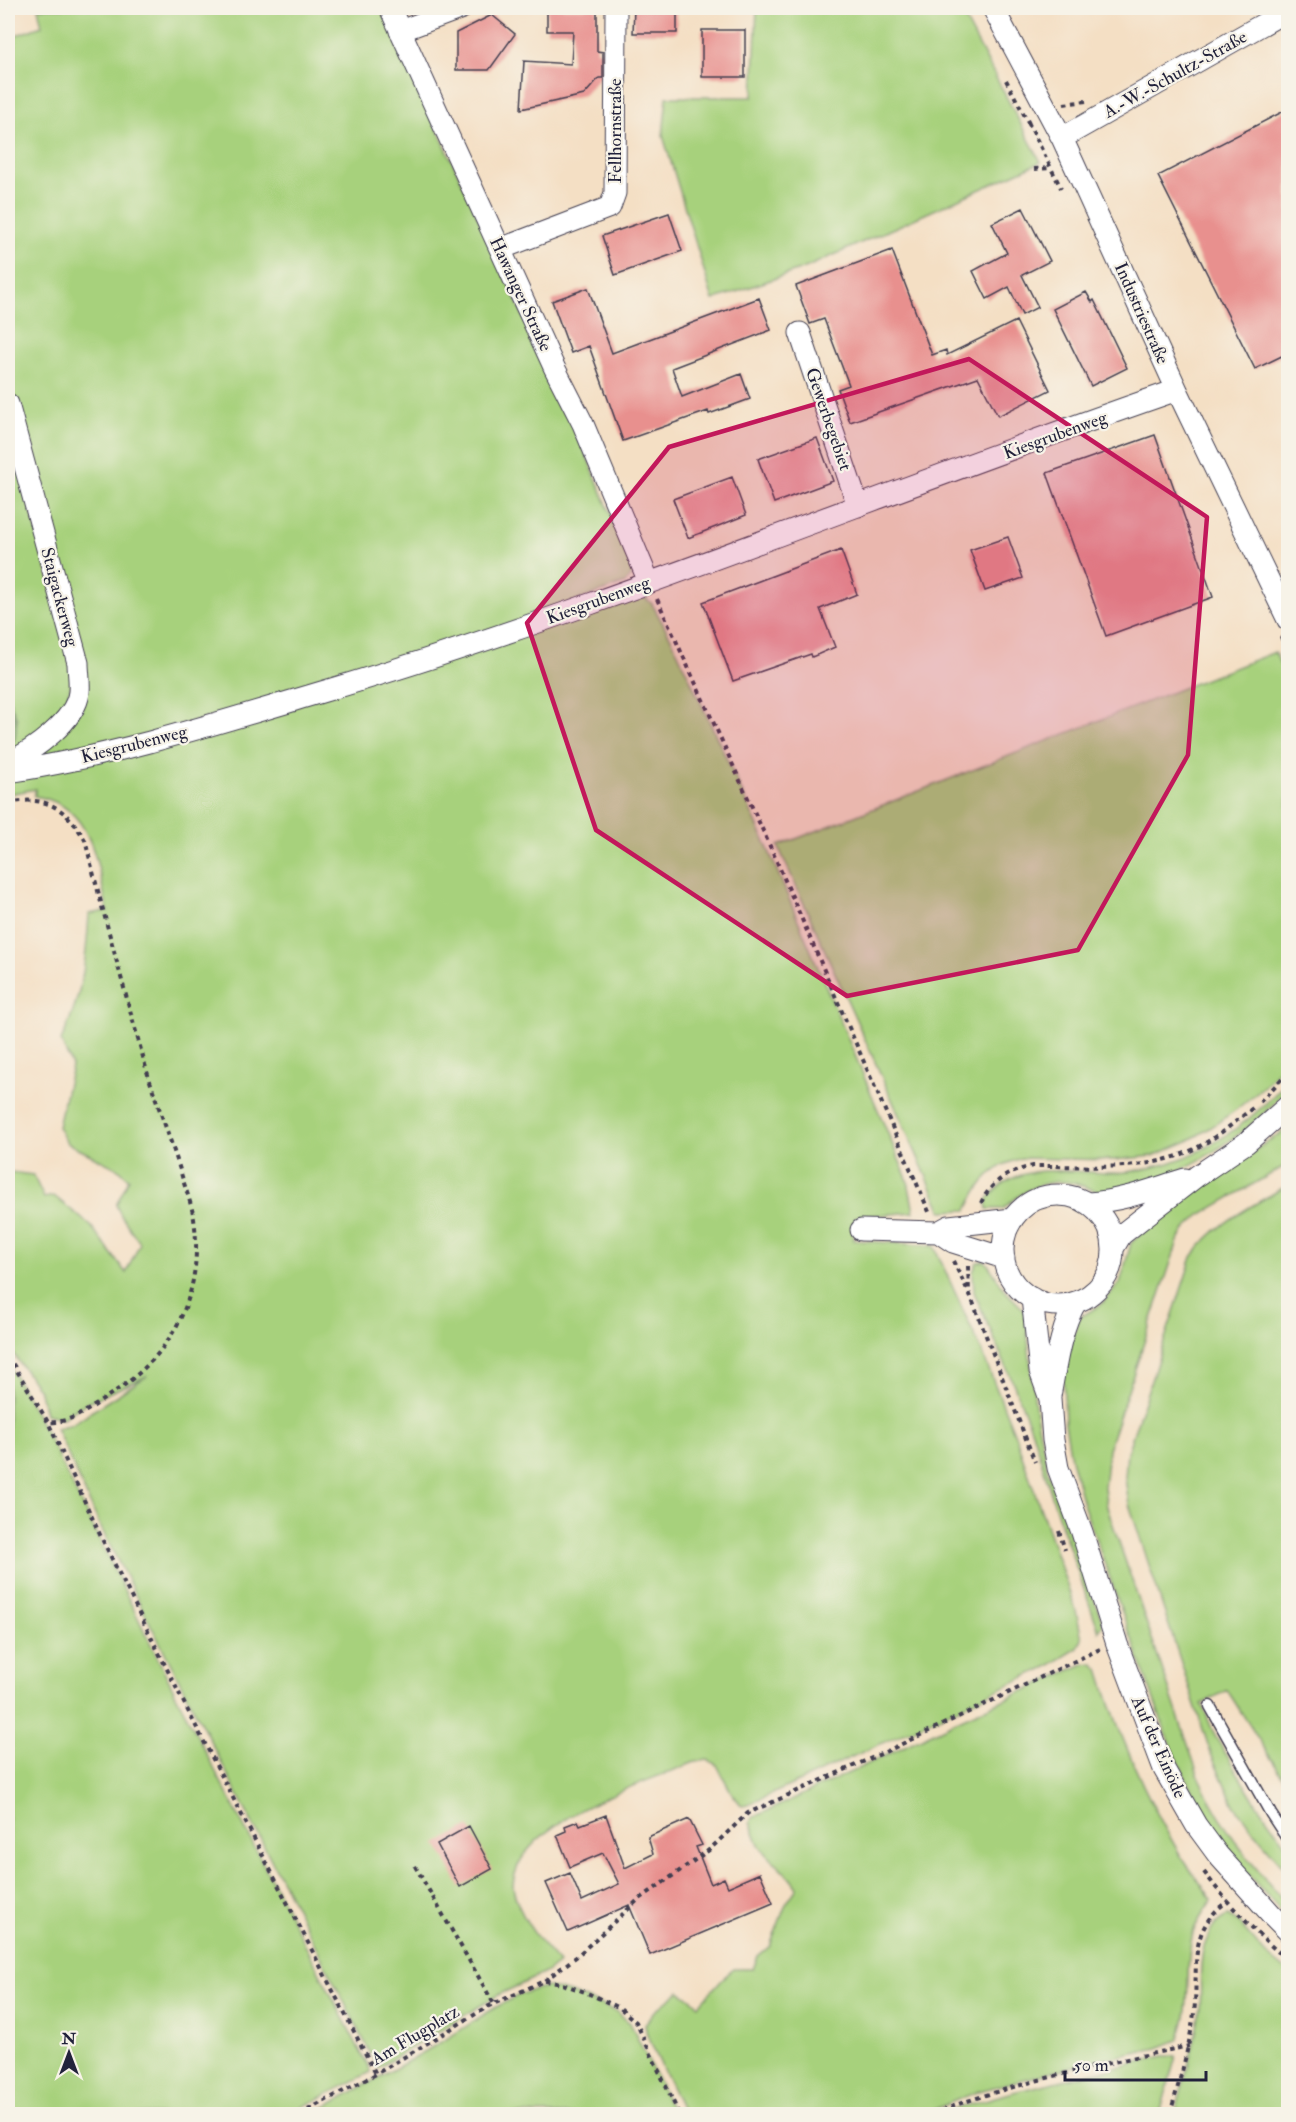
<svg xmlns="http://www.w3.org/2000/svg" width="1296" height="2122" font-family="'IM FELL Double Pica',serif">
	<rect width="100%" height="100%" fill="#f7f3e8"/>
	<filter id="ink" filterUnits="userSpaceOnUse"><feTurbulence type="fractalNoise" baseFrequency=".0167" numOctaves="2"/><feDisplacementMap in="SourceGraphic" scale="12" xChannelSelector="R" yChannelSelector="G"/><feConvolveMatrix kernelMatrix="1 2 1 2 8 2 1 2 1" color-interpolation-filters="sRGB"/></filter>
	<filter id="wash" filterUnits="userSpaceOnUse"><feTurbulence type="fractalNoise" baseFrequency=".008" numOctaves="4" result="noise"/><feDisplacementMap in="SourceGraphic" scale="24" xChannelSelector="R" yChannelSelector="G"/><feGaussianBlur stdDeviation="1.35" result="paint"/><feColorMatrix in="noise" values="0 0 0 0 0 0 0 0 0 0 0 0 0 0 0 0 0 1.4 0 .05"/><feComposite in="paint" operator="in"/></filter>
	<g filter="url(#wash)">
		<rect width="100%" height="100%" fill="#f4dfc4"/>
		<!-- green -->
		<path fill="#a7d17c" stroke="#647a5c" stroke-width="1.5" d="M38,8H382L581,442L631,563C633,573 632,576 625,583L437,651L142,737L28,759L81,707L27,455L8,382V38L42,26Z
			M757,8H959L1041,162L805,268L713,300L663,136L667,97H753Z
			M8,423L74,673L63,716L8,756V749L15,739L17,719L8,697V682L10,671L8,634Z
			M642,595L652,604L672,640L765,842L908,1181L914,1212L855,1217L853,1240L934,1246L982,1352L1015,1435L1076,1611L1082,1639L1078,1648L1047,1667L748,1805L742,1806L731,1792L717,1765L708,1760L695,1762C644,1783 517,1820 513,1885C513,1890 515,1895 516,1899C525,1924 541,1943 559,1963L545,1973L498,1995L378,2068L100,1526L56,1428L72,1424L147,1376L86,1403L63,1418L45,1414L40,1392L8,1346V1168L10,1172L33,1175L44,1198L54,1196L91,1226L126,1273L140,1243L122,1217L116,1205L129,1179L120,1170L67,1143L58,1127L72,1066L61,1041C82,995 86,964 89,914L108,911C96,864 94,804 34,796L36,789L8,794V781Z
			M1275,652L1288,684V1059L1264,1086L1237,1109L1210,1128L1186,1142L1153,1156L1114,1160L1021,1158L1003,1165L988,1176L976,1192L967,1210L942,1211L778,846Z
			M1288,1079V1088C1256,1126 1211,1157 1166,1177C1157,1181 1149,1186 1140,1188C1131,1189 1107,1194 1099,1192C1090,1189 1082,1185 1073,1183C1044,1178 1023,1190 1003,1209H987C985,1202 988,1198 993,1193C1022,1159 1075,1174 1115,1173C1134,1172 1152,1168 1169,1163C1215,1149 1258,1116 1288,1079Z
			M1288,1128V1164L1200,1215L1186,1228L1178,1241L1108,1450L1104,1488L1107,1507L1200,1780C1222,1828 1253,1867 1288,1905V1919L1228,1852L1205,1814L1188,1783L1166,1733L1083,1504L1071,1459L1065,1423L1063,1372L1079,1318L1102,1304L1120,1283L1131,1243L1170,1208Z
			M1288,1185V1785L1227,1690L1202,1704L1215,1736L1256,1803L1284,1842L1288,1852V1872L1258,1837L1234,1805L1211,1754L1129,1504L1125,1478L1127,1453L1192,1257C1216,1222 1253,1206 1288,1185Z
			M985,1261C993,1270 997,1280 1005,1290C1011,1298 1019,1303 1025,1312L1036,1414L1048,1472L1103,1624L1099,1631L1057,1513L1032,1431L1014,1385L974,1292L973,1272L977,1262Z
			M8,1364L45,1430L178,1699L371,2072L289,2114H8Z
			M1092,1663L1099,1669C1118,1733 1144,1794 1178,1851C1188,1868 1201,1883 1212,1900C1206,1910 1196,1922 1193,1933C1183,1969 1194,2003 1178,2040L1158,2048L1090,2062L979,2091L923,2114H684L647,2035L645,2024L655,2011L680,1991L699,2005L722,1979L734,1969H753L758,1956L770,1946L786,1904L797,1888C788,1872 774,1863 762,1849C756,1842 755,1831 750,1823L752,1818L851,1772L963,1718L1084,1664Z
			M1228,1916L1239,1923L1265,1953L1288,1972V2114H1175C1184,2079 1196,2043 1200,2007C1202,1987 1198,1966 1204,1947C1209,1933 1214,1921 1228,1916Z
			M548,1987L571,1993L614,2010L630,2023L674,2114H312C355,2091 399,2067 441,2042C473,2024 511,1991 548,1987Z
			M1164,2056H1176L1160,2114H944L958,2108L1009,2093Z"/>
		<!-- forest -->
		<path fill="#85b36c" stroke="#546a54" stroke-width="1.5" d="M8,698C16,718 22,730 8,749Z"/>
		<g id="blocks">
			<!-- building -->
			<path fill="#e8908e" d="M547,8H597V51L603,52V78H599L584,95L521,109L524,61L571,64L573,31H547Z
				M634,8H677V33H633Z
				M492,15L515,34L489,70H456V33Z
				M702,30H745V77H702Z
				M1288,109V353L1255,369L1158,176Z
				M1023,208L1050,261L1022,275L1038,307L1022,315L1009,287L987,299L973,271L1007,253L992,223Z
				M669,213L682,251L615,275L602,236Z
				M892,250L932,355L946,350L947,355L1016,321L1050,390L998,416L978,377L850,422L838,389L849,385L824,319L810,324L796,286Z
				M588,288L612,353L759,298L771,330L672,368L682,397L741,374L750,399L709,414L708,411L623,441L589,346L571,353L552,301Z
				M1086,292L1092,302L1094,300L1127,368L1091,386L1053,309Z
				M1155,435L1213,597L1106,636L1047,473Z
				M817,438L833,481L774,503L758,459Z
				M732,477L746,515L688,538L673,499Z
				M1008,537L1023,578L985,591L970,550Z
				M841,550L857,594L820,609L835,647L812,657L811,654L733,681L703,602Z
				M606,1815L625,1868L653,1854L648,1837L689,1819L702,1845L696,1847L711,1884L724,1878L728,1887L760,1873L773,1903L650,1955L629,1905L568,1932L546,1883L570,1873L582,1901L619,1884L603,1853L570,1867L557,1835L566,1831L565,1826L578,1821L580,1825Z
				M469,1826L492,1869L460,1887L437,1844Z"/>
		</g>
	</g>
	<g filter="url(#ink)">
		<use href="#blocks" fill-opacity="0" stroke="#423e50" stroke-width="1.5"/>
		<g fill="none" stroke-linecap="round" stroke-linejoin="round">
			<!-- lane casing -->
			<g stroke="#423e50" stroke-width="13">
				<path id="lane" d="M1210,1706L1271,1814L1288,1840"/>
			</g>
			<!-- street casing -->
			<g stroke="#423e50" stroke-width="23">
				<path id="street" d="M390,8L554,367L583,424L649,582
					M993,8L1062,138L1177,390L1288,620
					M400,31L462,8
					M1062,138L1288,10
					M500,249L610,207L615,193L616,8
					M800,333L858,506
					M8,404L78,663C78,672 80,682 79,692C76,721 32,751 8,763
					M8,772C115,756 221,722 325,691C614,605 892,488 1177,390
					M1003 1250a55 55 0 1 1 110 0a55 55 0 1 1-110 0Z
					M1088,1203C1123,1201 1152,1189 1185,1179
					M861,1230L938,1232L949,1226L1013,1219
					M938,1232L953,1242L1004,1258
					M1114,1247L1121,1235L1140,1220L1197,1176L1246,1143L1288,1106
					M1032,1298L1040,1371L1050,1399L1053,1440L1058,1468L1082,1532L1117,1644L1164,1769L1196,1825L1218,1855L1272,1915L1288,1931
					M1050,1396C1056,1365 1060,1329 1076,1302"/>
			</g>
			<!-- path -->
			<path stroke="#423e50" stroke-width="4" stroke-dasharray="4.5 4.5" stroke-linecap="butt" d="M1006,80L1028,122L1030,121
				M1064,104L1086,101
				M1028,122L1061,188
				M1034,169L1052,168
				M657,599L774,855L930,1214
				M1281,636L1283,642V655L1288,667
				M8,803C45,795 66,807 85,840C104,916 125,992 146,1068C157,1105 172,1142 183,1180C187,1193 192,1206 194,1219C204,1289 177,1348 120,1388C98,1402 75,1424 48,1422
				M1260,1102L1288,1072
				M981,1203C991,1181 1010,1171 1033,1166C1084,1165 1136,1173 1185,1153C1211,1143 1232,1124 1254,1107
				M953,1261L967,1289
				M968,1266L969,1292L1035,1462
				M8,1356L48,1422L102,1539L186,1707L376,2074
				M1059,1531L1065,1550
				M415,1866L494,2004
				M1204,1872C1228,1904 1257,1935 1288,1960
				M545,1981L562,1984L585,1992L620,2008L636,2022L679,2114
				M300,2114L376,2074L489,2006L544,1981L576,1957L637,1901L709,1850L748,1813L885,1752L1100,1649
				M934,2114C968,2099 1003,2090 1039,2080C1089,2067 1139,2056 1189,2046
				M1170,2114C1179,2083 1188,2052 1193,2020C1201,1974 1183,1932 1228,1901"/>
			<!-- lane -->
			<use href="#lane" stroke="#fff" stroke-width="10"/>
			<!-- street -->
			<use href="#street" stroke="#fff" stroke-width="21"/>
		</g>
	</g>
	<!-- marked area -->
	<path fill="#c2185b" fill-opacity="0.2" stroke="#c2185b" stroke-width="4.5" stroke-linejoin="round" d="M969,359L1207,517L1188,755L1078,950L847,996L596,830L527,623L669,447Z"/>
	<g text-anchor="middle" stroke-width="4.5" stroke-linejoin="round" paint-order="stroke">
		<!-- street labels -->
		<g font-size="18" fill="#22223b" stroke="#f7f3e8">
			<text transform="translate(1175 74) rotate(-29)" y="6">A.-W.-Schultz-Straße</text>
			<text transform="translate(615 131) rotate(-90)" y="6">Fellhornstraße</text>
			<text transform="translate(521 294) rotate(65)" y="6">Hawanger Straße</text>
			<text transform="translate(1142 313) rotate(66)" y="6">Industriestraße</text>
			<text transform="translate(829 419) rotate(71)" y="6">Gewerbegebiet</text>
			<text transform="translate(1055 435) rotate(-20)" y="6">Kiesgrubenweg</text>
			<text transform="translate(60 597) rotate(75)" y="6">Staigackerweg</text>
			<text transform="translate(598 600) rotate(-20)" y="6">Kiesgrubenweg</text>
			<text transform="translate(134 744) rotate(-14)" y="6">Kiesgrubenweg</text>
			<text transform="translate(1159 1747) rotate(66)" y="6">Auf der Einöde</text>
			<text transform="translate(415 2035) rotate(-31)" y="6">Am Flugplatz</text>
		</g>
	</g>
	<!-- margin -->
	<rect width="1296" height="2122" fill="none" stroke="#f7f3e8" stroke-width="30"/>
	<!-- north arrow -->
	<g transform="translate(69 2053)" stroke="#f7f3e8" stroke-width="4.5" paint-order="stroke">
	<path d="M0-4.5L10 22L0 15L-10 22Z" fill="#22223b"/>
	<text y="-9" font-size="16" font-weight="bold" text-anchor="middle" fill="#22223b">N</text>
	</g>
	<!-- scale -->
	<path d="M1065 2071v9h141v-9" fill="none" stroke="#22223b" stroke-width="3"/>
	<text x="1074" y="2071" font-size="18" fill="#22223b" stroke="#f7f3e8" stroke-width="4.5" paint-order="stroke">50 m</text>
</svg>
